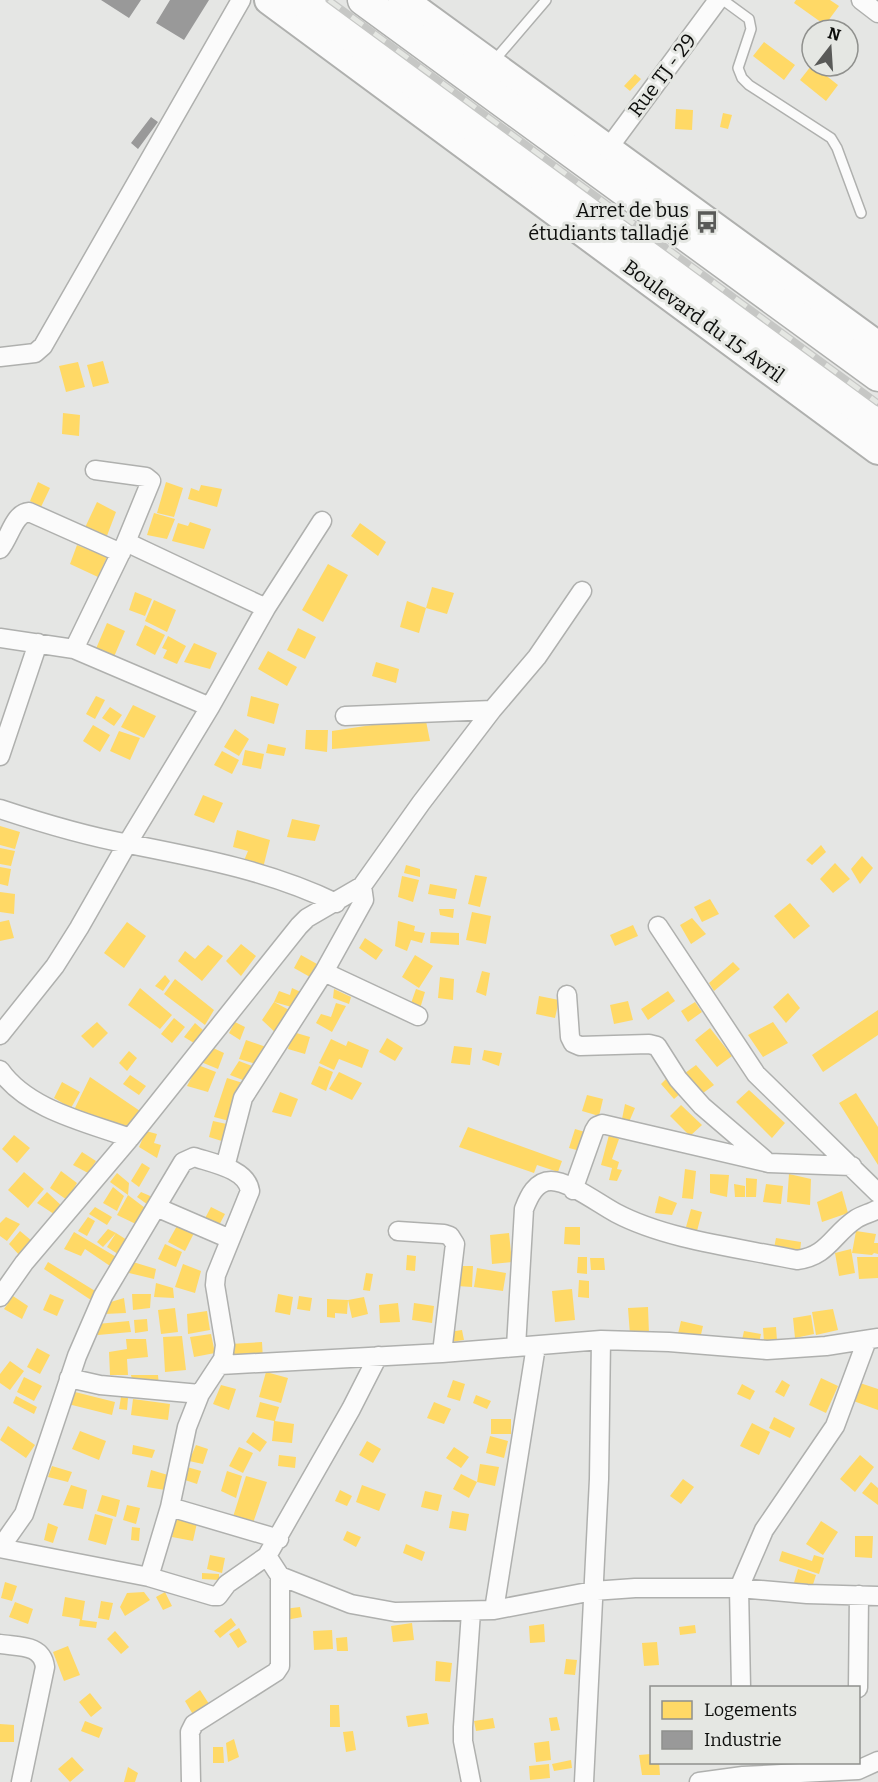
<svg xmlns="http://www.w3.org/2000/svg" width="878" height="1782" font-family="Bitter,serif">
	<rect width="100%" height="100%" fill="#e5e6e4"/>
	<!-- homes -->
	<path fill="#ffd966" d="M796,0H830L839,6L825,25L794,3Z
		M764,42L795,65L784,80L753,56Z
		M811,66H814L838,85L826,101L800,80Z
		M635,74L641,79L630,91L624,86Z
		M676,109L693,110L692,130L675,129Z
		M723,113L732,115L728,129L720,127Z
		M103,361L109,383L93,387L87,365Z
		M78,362L85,387L66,392L59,366Z
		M63,413L80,415L79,436L62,434Z
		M38,482L50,488L41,507L30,501Z
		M166,482L183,488L174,517L157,513Z
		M201,485L222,489L217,507L188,499L191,488L199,491Z
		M97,502L116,512L105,541L82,534Z
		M154,513L175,519L167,539L147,535Z
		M190,522L211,529L204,549L172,541L178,523L188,526Z
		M360,523L386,542L378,556L351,536Z
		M77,545L107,557L98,577L70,564Z
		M328,564L348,575L323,622L302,610Z
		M432,587L454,593L447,614L426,608Z
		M135,592L152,599L145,616L129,610Z
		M154,600L176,610L167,632L145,621Z
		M407,601L426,608L419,633L400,627Z
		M107,623L125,631L113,659L95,651Z
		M145,625L165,635L155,655L136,645Z
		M298,628L316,637L305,659L287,650Z
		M168,636L186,646L177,664L163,658L167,650L162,648Z
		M194,643L217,653L210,669L184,662Z
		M268,651L297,667L287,686L258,669Z
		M376,662L399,669L396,683L372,676Z
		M96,696L105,700L95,719L86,714Z
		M251,696L279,704L274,724L247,716Z
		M133,705L156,716L144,738L121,727Z
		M110,707L122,715L114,726L102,718Z
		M426,721L430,741L332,749V731L372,725Z
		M93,725L110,735L100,752L83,741Z
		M235,729L249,739L239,756L224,747Z
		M306,730H328L327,752L305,749Z
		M119,731L140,738L130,760L110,751Z
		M268,744L286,748L284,756L266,753Z
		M245,750L264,754L261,769L242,765Z
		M222,751L239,760L232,774L214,765Z
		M203,795L223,803L214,823L194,815Z
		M292,819L320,825L315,841L287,837Z
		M0,826L20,832L15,849L0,845Z
		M237,830L270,840L263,868L243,863L248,851L233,847Z
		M821,845L826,852L812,865L806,860Z
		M0,848L15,851L11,866L0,864Z
		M862,856L873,868L860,884L851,869Z
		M835,863L850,879L833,893L820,879Z
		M406,865L420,869V877L404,873Z
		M0,867L11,869L8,886L0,884Z
		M475,875L487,877L480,907L468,904Z
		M402,876L419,880L413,902L398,897Z
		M430,884L457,889L455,899L428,894Z
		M0,892L15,894L14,914L0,912Z
		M710,899L719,914L702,922L694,907Z
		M790,903L810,926L794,939L774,916Z
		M439,909H454L453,918L440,915Z
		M472,912L491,916L486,944L466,940Z
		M692,918L706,934L691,944L680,925Z
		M9,920L14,938L0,941V922Z
		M398,921L415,926L414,931L425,933L422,943L411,940L407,951L395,946Z
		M127,922L146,936L124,968L104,953Z
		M633,925L638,936L615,946L610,935Z
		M431,932L459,933V945L430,943Z
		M365,938L383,950L376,960L359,948Z
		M241,944L256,956L241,976L226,961Z
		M208,945L223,956L202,981L178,961L185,951L195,959Z
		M301,955L317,964L310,977L294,968Z
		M415,955L433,966L419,988L402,977Z
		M733,962L740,969L714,991L709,983Z
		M482,971L490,973L486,996L476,992Z
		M165,975L170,981L163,991L155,986Z
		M440,977L454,979L453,1000L438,998Z
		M175,979L214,1010L205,1025L164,994Z
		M140,988L172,1015L160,1029L128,1005Z
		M292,988L303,993L295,1008L274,1002L279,991L290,995Z
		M334,989L351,997L349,1004L333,998Z
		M416,989L425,992L419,1012L409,1009Z
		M668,991L675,1001L648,1020L641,1009Z
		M788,993L800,1008L786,1023L773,1007Z
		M539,996L559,1000L555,1018L536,1014Z
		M628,1001L633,1020L614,1024L610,1005Z
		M274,1002L293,1012L278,1035L262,1020Z
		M695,1002L702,1012L688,1022L681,1011Z
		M336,1003L346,1006L332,1032L316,1023L321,1014L331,1017Z
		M878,1010V1035L823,1072L812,1055Z
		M174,1018L185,1027L172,1043L161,1034Z
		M97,1022L108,1033L93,1048L81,1036Z
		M235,1022L245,1027L240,1040L229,1033Z
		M773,1022L788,1043L763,1057L748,1035Z
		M195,1023L203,1030L194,1043L184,1037Z
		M710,1028L732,1056L717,1067L695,1040Z
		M293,1032L310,1037L305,1054L288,1049Z
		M387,1038L403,1048L395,1061L379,1052Z
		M331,1039L346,1046L348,1041L369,1050L362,1068L339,1059L334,1070L319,1063Z
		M246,1040L269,1048L259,1065L239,1059Z
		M454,1046L472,1048L470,1065L451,1063Z
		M211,1047L224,1053L218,1069L201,1062Z
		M484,1050L502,1053L499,1066L482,1060Z
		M129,1051L137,1058L127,1071L119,1063Z
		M239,1061L257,1068L248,1082L230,1075Z
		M198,1065L216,1072L208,1092L187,1086Z
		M696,1065L714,1085L699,1096L681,1076Z
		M319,1066L333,1072L326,1091L311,1084Z
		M339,1072L362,1083L352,1100L329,1089Z
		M130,1075L146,1086L139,1095L123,1084Z
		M90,1077L140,1111L124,1129L74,1110Z
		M668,1077L682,1092L674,1099L661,1084Z
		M227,1078L246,1084L233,1122L214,1117Z
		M62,1082L80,1092L71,1108L54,1098Z
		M749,1090L785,1123L772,1138L736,1102Z
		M280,1092L298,1099L291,1117L272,1112Z
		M856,1093L878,1127V1165L839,1103Z
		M587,1095L603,1099L599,1116L582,1111Z
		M625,1104L635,1108L629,1122L622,1119Z
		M681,1105L702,1125L690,1136L670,1116Z
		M213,1121L231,1125L228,1143L209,1137Z
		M468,1127L562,1161L558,1172L537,1165L534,1173L459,1147Z
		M575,1129L585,1132L580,1151L569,1148Z
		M146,1131L157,1134L154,1143L161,1145L157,1158L139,1147Z
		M14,1135L30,1148L17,1163L2,1149Z
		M609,1135L619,1139L612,1159L619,1162L617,1169L622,1170L617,1181L609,1180L612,1168L601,1165Z
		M82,1152L96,1161L88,1173L73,1165Z
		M142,1163L150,1168L139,1187L131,1181Z
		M685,1169L696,1171L693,1199L682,1198Z
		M61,1171L77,1183L67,1200L50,1188Z
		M24,1172L44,1189L28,1208L8,1190Z
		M117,1173L129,1183L128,1195L110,1182Z
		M710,1174L729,1175L727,1197L710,1193Z
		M789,1174L811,1179L810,1205L787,1202Z
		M746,1178L757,1179L756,1197H746Z
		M734,1184L745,1186V1197H735Z
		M766,1184L783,1186L781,1204L763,1202Z
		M113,1187L124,1196L117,1211L103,1203Z
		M842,1191L848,1213L822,1222L817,1202Z
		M47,1192L64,1208L57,1216L37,1203Z
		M141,1192L157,1199L151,1207L137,1197Z
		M128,1195L149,1211L140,1226L117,1215Z
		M659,1196L677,1203L672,1215L655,1213Z
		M95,1207L112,1217L107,1225L89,1214Z
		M211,1207L225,1214L216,1231L202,1224Z
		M691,1209L702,1212L697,1231L686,1227Z
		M6,1217L20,1224L7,1241L0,1236V1223Z
		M88,1217L95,1221L87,1236L78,1231Z
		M178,1224L194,1233L185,1251L168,1242Z
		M565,1227H580V1245L564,1244Z
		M108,1229L116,1233L130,1242L121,1256L107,1247L116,1233L103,1247L97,1242Z
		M20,1231L32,1241L22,1258L9,1244Z
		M856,1231L876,1234L874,1243H878V1254L874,1253L872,1255L852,1253Z
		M74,1232L118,1258L113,1268L85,1249L81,1256L64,1249Z
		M509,1233L512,1262L492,1264L490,1235Z
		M776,1238L801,1242L800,1252L774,1248Z
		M165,1244L182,1252L176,1267L158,1259Z
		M851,1249L855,1273L839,1276L835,1253Z
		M407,1255L416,1256L415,1271L406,1270Z
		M578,1257H587V1274L577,1273Z
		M857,1257H878V1278L859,1279Z
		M590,1258H604L605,1270H591Z
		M48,1262L100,1294L94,1302L44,1269Z
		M133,1262L156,1269L154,1279L129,1273Z
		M183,1264L201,1271L195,1293L175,1287Z
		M457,1266H473L472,1287L457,1286Z
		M477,1268L506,1273L503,1291L474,1287Z
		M366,1273L373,1274L370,1291L363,1290Z
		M579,1280L589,1281V1298L578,1297Z
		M156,1283L173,1288L174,1298L154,1297Z
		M572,1289L575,1320L555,1322L552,1291Z
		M50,1294L64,1300L57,1316L43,1310Z
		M132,1294H151L150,1308L133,1310Z
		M278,1294L293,1297L290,1315L275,1312Z
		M13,1296L28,1306L22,1319L4,1309Z
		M299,1296L312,1298L310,1311L297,1309Z
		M364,1297L368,1314L352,1318L348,1300Z
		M124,1298L126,1313L104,1314V1304Z
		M327,1299L348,1300L347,1314L335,1313V1318L327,1317Z
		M398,1303L400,1322L380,1323L379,1305Z
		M414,1303L434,1306L432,1323L412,1320Z
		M648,1307L649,1334L630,1335L628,1308Z
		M175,1308L178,1332L161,1334L158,1310Z
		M833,1309L838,1330L816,1335L812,1312Z
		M207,1311L210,1330L188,1334L187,1314Z
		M811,1315L814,1334L795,1338L793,1318Z
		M147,1319L148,1331L135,1333L134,1320Z
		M129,1321L131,1332L98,1335L97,1324Z
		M681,1321L703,1326L699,1343L677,1338Z
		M776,1327L777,1341L764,1342L763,1328Z
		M462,1330L464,1340L451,1342L449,1332Z
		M744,1331L761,1334L759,1343L742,1340Z
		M211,1334L215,1353L194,1357L190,1337Z
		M182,1336L186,1370L165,1372L163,1337Z
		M126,1339H146L148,1357L127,1359L128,1375H110L109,1352L127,1349Z
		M262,1342L263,1360L230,1361V1344Z
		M37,1348L50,1355L40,1374L27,1367Z
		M10,1361L24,1371L10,1390L0,1383V1374Z
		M266,1372L288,1378L281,1403L259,1397Z
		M131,1375H158L159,1386L133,1384Z
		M24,1377L42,1386L34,1401L17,1392Z
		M821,1378L838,1386L826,1413L809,1405Z
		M453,1380L465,1384L460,1401L447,1397Z
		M782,1380L790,1385L784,1397L775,1392Z
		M854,1381L878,1389V1410L848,1399Z
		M742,1384L755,1391L750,1400L737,1394Z
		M221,1385L236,1389L229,1410L213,1404Z
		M71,1391L115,1402L112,1415L68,1404Z
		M476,1395L491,1401L487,1409L473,1403Z
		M16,1396L37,1407L34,1414L13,1403Z
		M121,1397L128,1398L127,1410L119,1409Z
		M133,1399L170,1404L168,1420L131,1415Z
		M260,1402L279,1407L275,1421L294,1424L292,1443L272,1441L274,1421L256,1417Z
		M434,1402L451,1409L444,1424L427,1418Z
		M774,1417L795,1428L790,1438L769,1428Z
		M491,1419H511V1434H491Z
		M752,1423L770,1432L759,1455L740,1446Z
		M8,1426L35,1445L26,1458L0,1440Z
		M80,1431L106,1441L99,1460L72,1449Z
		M253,1432L267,1442L260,1452L246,1442Z
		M490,1436L508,1441L504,1458L486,1453Z
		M367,1441L381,1449L373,1463L359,1455Z
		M133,1445L155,1450L152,1458L132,1454Z
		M196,1445L208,1449L203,1464L189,1461Z
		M239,1447L253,1453L243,1473L229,1466Z
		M454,1447L469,1457L461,1468L446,1458Z
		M279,1455L296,1457L295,1468L278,1466Z
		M860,1455L874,1467L855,1492L840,1479Z
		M480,1464L499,1467L495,1486L477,1482L469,1498L453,1489L461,1474L477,1482Z
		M52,1466L72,1472L68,1482L48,1477Z
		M187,1467L201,1471L197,1484L182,1479Z
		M151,1470L168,1475L165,1490L147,1487Z
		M227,1471L242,1476L236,1498L221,1491Z
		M246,1476L267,1482L252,1526L232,1520Z
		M683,1479L694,1487L681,1504L670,1496Z
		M871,1482L878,1488V1505L862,1493Z
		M71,1485L87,1490L83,1509L63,1505Z
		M362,1485L386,1494L379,1511L356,1502Z
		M340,1490L352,1496L347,1506L335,1501Z
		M425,1491L442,1495L438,1511L421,1507Z
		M102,1495L120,1500L116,1517L97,1511Z
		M127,1505L140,1508L136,1524L123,1520Z
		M452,1511L469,1514L466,1531L449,1528Z
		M95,1514L113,1519L106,1545L88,1540Z
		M176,1519L197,1523L193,1541L172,1537Z
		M821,1521L838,1532L823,1555L806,1544Z
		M48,1523L58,1527L53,1543L44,1540Z
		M132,1527L140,1528L139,1541L131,1540Z
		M347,1531L361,1537L356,1547L343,1540Z
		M855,1536H873L872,1558L855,1557Z
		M406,1544L425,1552L422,1561L403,1553Z
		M782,1551L812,1561L814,1555L824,1558L819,1574L779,1561Z
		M210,1555L225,1558L222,1573L207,1569Z
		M798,1569L816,1575L811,1591L793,1586Z
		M202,1573L219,1574V1580L202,1579Z
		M5,1582L17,1586L12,1601L1,1598Z
		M144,1592L150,1600L125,1616L120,1607L127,1593Z
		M165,1592L172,1606L163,1610L156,1597Z
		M65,1597L85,1601L82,1620L97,1622L96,1628L79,1626L80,1619L62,1616Z
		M101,1601L113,1603L109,1620L98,1618Z
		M15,1602L33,1609L28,1624L9,1617Z
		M300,1607L302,1617L286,1620L284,1609Z
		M231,1618L236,1625L220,1638L214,1631Z
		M412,1623L414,1640L393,1642L391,1626Z
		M544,1624L545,1642L530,1643L529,1626Z
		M695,1625L696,1633L680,1635L679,1627Z
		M239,1628L247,1642L238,1648L229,1634Z
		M332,1630L333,1649L314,1650L313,1631Z
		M115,1631L129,1647L121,1654L107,1639Z
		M347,1637L348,1651H337L336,1638Z
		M657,1642L659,1665L644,1666L642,1643Z
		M68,1646L80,1675L64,1681L53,1652Z
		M566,1659L577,1660L575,1675L564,1674Z
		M436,1661L452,1663L450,1682L435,1681Z
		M200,1690L211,1707L195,1718L185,1701Z
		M90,1693L102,1708L91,1717L79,1702Z
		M330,1705H339L340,1727H330Z
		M427,1713L429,1724L408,1727L406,1716Z
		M557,1717L560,1730L551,1731L549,1718Z
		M493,1718L495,1728L476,1731L474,1721Z
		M85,1721L103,1728L99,1738L81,1731Z
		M0,1724L14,1725V1742H0Z
		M353,1731L356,1750L346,1752L343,1732Z
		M234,1739L239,1757L228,1762L226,1743Z
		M549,1741L551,1760L536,1762L534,1743Z
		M213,1747H223L224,1763H213Z
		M651,1754V1762H659L660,1775H642L639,1755Z
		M72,1757L84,1770L70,1782L58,1769Z
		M571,1760L572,1768L554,1771L552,1764Z
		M549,1764L550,1778L530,1780L529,1766Z
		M128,1767L138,1773L135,1782H124Z"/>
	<!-- industry -->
	<path fill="#999" d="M101,0H141L129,18Z
		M170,0H209L184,40L156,23Z
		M151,117L158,122L138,149L131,143Z"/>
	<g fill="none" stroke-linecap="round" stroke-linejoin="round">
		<!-- service casing -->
		<g stroke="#afb0ae" stroke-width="12">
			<path id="service" d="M723,0L749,19L751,29L738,68L742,78L749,85L831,138L837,148L861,213
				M493,62L546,0"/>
		</g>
		<!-- minor casing -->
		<g stroke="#afb0ae" stroke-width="21">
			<path id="minor" d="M861,0L878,13
				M607,150L718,0
				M0,357L35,353L43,346L241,0
				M126,542L266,608
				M0,549C10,537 14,513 29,512L121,553
				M0,638L74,649L210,707
				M74,649L126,542L151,481L146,477L95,470
				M345,716L492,710
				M0,756L38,643
				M0,809C42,823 86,836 129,844C200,858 270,871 336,903
				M658,926L756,1074L878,1193
				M324,972L418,1016
				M567,995L570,1037L573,1043L580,1046L649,1044L657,1046L678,1079L702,1106L765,1160
				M0,1035L55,966L79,928L127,844L210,707L266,608L322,521
				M0,1070C28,1110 86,1122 130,1138
				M225,1167L243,1098L324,972L364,900L362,886
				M573,1190L594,1131L597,1126L602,1124L769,1163L852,1166
				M156,1207L230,1239
				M398,1231L444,1234L450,1236L455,1244L442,1353
				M0,1297L24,1263L130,1138L299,926L307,918L362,886L421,803L492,710L537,657L582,591
				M516,1347L524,1209C529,1196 536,1181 551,1181C569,1181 599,1204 616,1213C667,1240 740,1248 797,1260C828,1256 832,1235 856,1219C862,1215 871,1213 878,1209
				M220,1365L442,1353L601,1340L669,1342L767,1350L826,1346L878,1338
				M69,1378L100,1385L200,1394
				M170,1507L279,1539
				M0,1548L24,1514L77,1356L103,1296L183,1162L194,1157C212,1163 247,1169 250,1191L216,1275L215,1285L225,1345L223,1359L200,1394L187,1427L170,1507L149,1577
				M0,1548L149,1577L213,1596H218L227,1584L267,1556L351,1409L378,1356
				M267,1556L280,1576L351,1604L395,1612L494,1610L593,1591L635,1588H739L807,1594L878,1596
				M494,1610L536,1346
				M0,1644C19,1647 42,1644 45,1667L21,1782
				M741,1688L739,1588L764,1530L835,1426L867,1340
				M858,1688L859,1595
				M191,1782L190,1732L194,1724L276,1672L280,1666V1576
				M471,1782L463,1741V1727L471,1612
				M584,1782L599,1479L601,1340
				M699,1782L743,1776L858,1770L878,1761"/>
		</g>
		<!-- primary casing -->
		<g stroke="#afb0ae" stroke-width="32">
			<path id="primary" d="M269,0L878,450
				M403,0L878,346"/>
		</g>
		<!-- trunk casing -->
		<g stroke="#afb0ae" stroke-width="33">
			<path id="trunk" d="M301,0L878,422
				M363,0L878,376"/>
		</g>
		<!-- service -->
		<use href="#service" stroke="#fbfbfb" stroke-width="9"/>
		<!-- minor -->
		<use href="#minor" stroke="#fbfbfb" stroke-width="18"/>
		<!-- primary -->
		<use href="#primary" stroke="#fbfbfb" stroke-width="28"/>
		<!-- trunk -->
		<use href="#trunk" stroke="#fbfbfb" stroke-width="30"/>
		<!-- rail casing -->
		<g stroke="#c6c7c5" stroke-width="7">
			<path id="rail" d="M329,0L878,403"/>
		</g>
		<!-- rail -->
		<use href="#rail" stroke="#e5e7e3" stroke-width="4.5" stroke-dasharray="14" stroke-linecap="butt"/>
	</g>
	<!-- icons -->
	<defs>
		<g id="bus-bare" transform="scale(1.8)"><path d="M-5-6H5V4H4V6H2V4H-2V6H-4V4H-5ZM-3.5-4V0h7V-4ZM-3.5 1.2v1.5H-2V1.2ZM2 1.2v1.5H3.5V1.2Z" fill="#595a58" stroke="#e5e7e3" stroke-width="2.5" paint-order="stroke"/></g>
	</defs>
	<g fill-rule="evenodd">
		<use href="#bus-bare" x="707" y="222"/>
	</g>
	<g text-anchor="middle" stroke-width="6" stroke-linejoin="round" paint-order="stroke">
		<!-- street labels -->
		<g font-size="20" fill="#0d0e0c" stroke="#e5e7e3">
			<text transform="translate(662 75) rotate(-53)" y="7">Rue TJ - 29</text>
			<text transform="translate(704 321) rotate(36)" y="7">Boulevard du 15 Avril</text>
		</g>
		<!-- poi labels -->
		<g font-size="20" fill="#0d0e0c" stroke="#e5e7e3" text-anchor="end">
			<text x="689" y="217">Arret de bus<tspan x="689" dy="23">étudiants talladjé</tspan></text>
		</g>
	</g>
	<!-- legend -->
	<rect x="650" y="1686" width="210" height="78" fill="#e5e7e3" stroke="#8f908d" stroke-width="1.5"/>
	<rect x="662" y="1701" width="30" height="18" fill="#ffd966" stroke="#8f908d" stroke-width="1.5"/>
	<text x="704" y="1716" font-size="18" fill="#0d0e0c">Logements</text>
	<rect x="662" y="1731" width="30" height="18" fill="#999999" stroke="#8f908d" stroke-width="1.5"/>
	<text x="704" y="1746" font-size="18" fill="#0d0e0c">Industrie</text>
	<!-- north arrow -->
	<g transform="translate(830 48) rotate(17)"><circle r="28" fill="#e5e7e3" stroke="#8f908d" stroke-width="1.5"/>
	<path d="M0-4.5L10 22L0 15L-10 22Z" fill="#595a58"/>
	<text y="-9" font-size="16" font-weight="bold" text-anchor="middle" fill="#0d0e0c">N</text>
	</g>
</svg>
